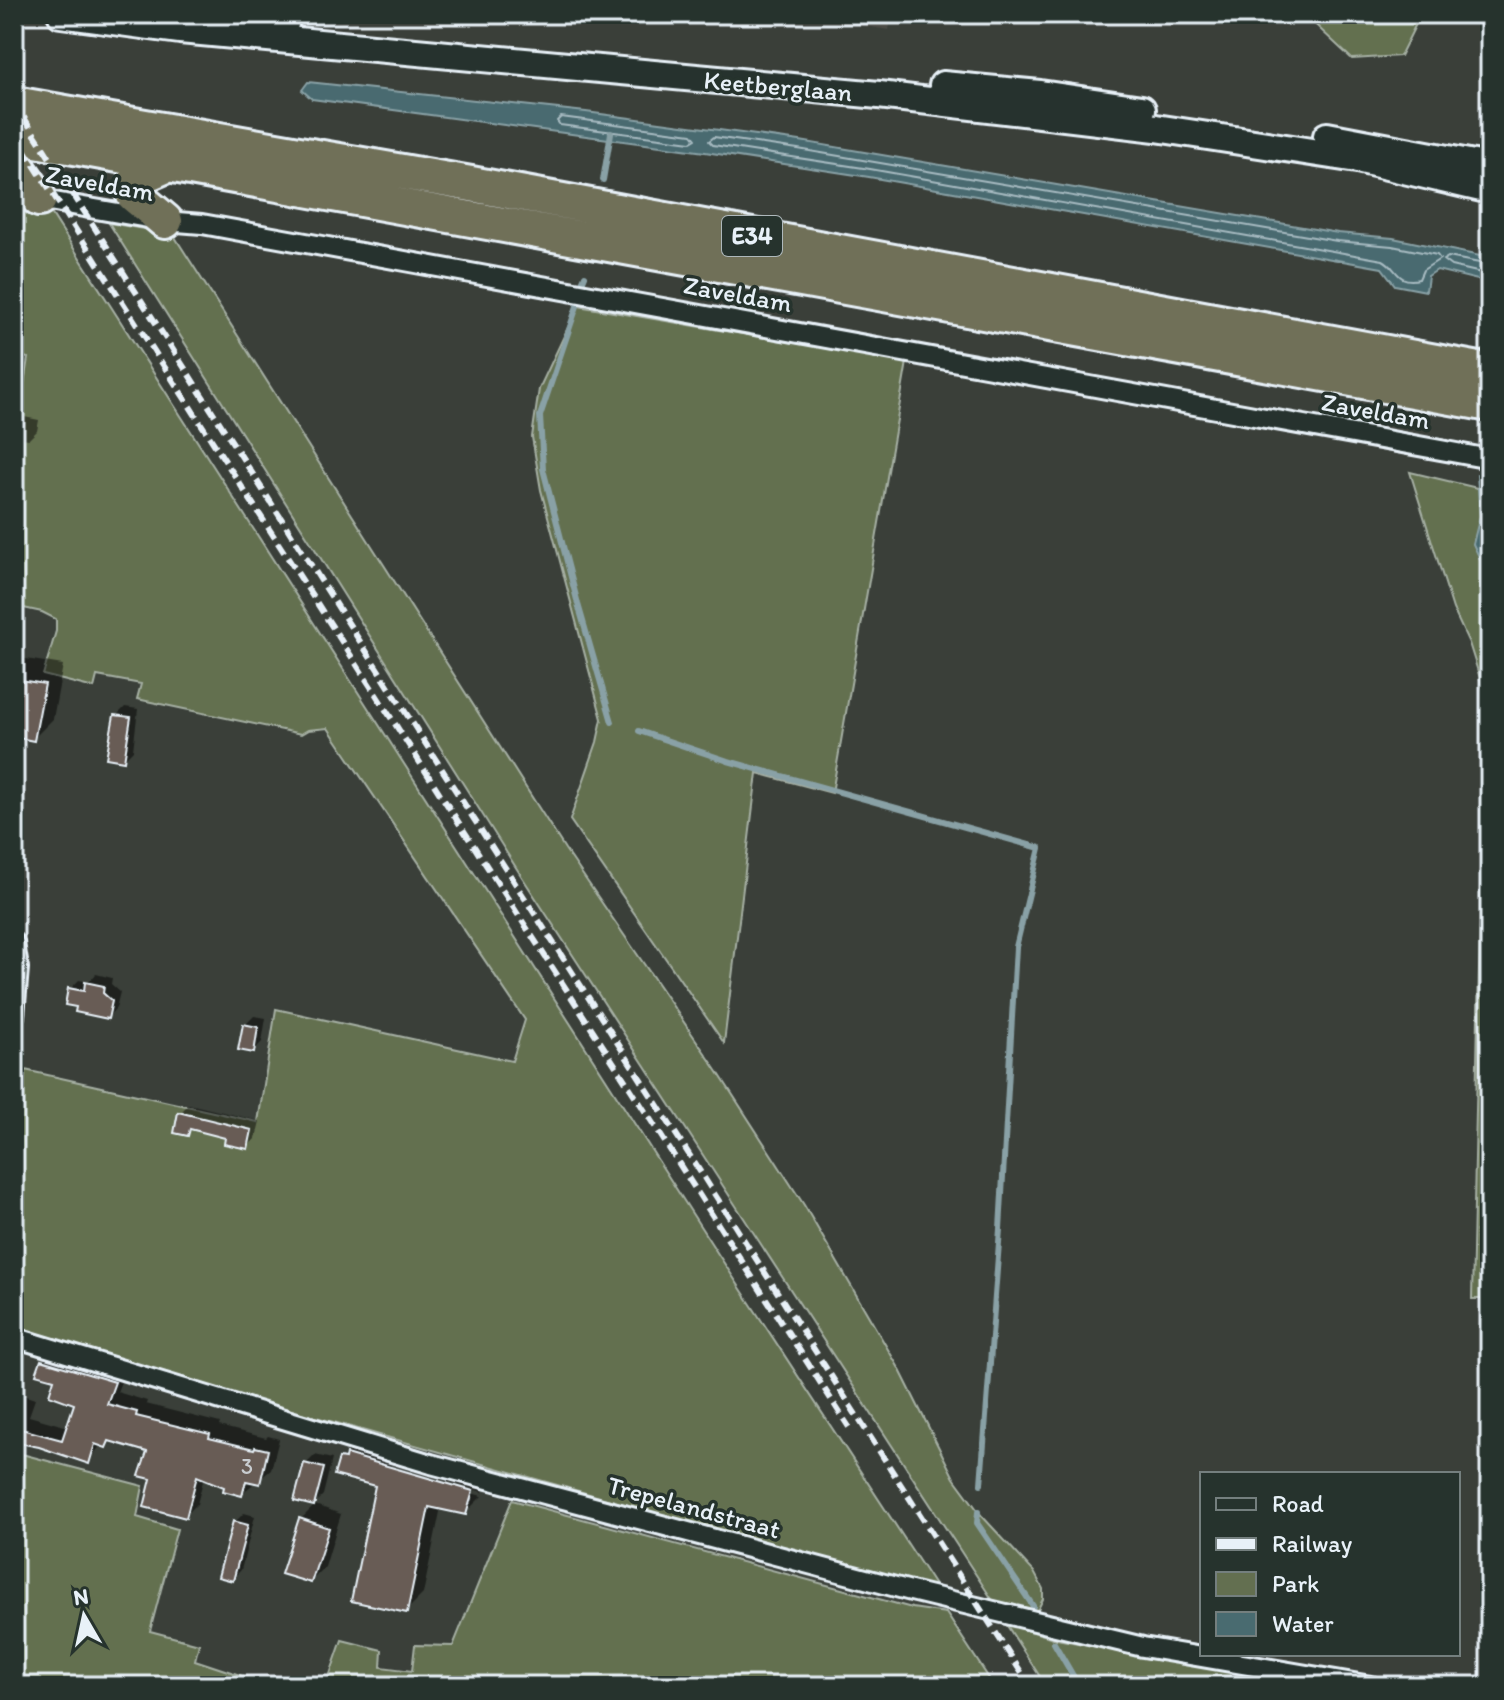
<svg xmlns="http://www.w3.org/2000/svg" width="1504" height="1700" font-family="Itim,sans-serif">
	<rect width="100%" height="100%" fill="#3a3f39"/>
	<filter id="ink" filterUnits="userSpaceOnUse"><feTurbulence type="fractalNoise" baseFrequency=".0125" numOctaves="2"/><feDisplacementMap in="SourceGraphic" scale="16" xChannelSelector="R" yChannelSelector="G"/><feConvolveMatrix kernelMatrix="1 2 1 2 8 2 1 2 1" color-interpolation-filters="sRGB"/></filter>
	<g filter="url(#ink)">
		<!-- built -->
		<path fill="#4b4b45" d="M840,14H892L889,30L839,22Z
			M1425,14H1490V28Z"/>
		<!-- green -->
		<path fill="#636f50" stroke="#a6b0a4" stroke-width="2" d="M1304,14H1421L1400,56L1352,59Z
			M14,208L51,213L718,1254L940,1593L213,1388L14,1329V1149L25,1070L258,1122L276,1009L512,1061L525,1020L328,728L308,730L301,734L137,699L141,684L97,676L94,688L43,675L56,631V619L42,612L14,606V447L28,358L14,355Z
			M109,223L173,234L565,849L716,1069L804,1205L900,1370L954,1478L982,1516L1034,1572L1043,1589V1599L1035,1615L995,1604L522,877Z
			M578,306L907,362L832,793L757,773L724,1043L570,820L597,742L602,719L541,490L532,437L539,389Z
			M1410,472L1490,491V710L1469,643L1453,609Z
			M1481,875L1490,876V1299H1472Z
			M14,1452L143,1486L137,1517L177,1529L150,1631L199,1644L195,1660L273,1686H14Z
			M512,1500L912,1608L946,1613L994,1686H326L342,1640L382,1650L381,1667L412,1671L415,1645L453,1646Z
			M1006,1624L1057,1639L1230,1672L1232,1686H1046Z"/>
		<!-- water -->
		<path fill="#496b70" stroke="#89a1a6" stroke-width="2" d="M308,82L586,112L800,141L1338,233L1393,238L1490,258V283L1437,270L1428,276L1426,291L1395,285L1382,268L869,177L705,152L312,99L302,90Z
			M1477,475L1490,478V567L1481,561L1473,544L1480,516Z"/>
		<!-- shadow -->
		<path fill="#0007" fill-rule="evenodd" d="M14,415L39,420L37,431L29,439L14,437Z
			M14,657L63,665L53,719L34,738L14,735Z
			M125,707L138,709L133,750L124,759L116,716Z
			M96,974L112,978L111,984L120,992L116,1008L108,1017L70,989L79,980L89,982Z
			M254,1016L266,1018L262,1042L253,1051L245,1025Z
			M189,1104L260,1121L256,1138L247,1147L228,1136L193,1128L188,1134L180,1113Z
			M55,1349L125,1371L117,1392L147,1401L146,1404L220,1423L219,1426L266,1438L268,1436L279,1439L271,1470L241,1494L204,1477L197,1504L185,1516L154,1477L150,1451L112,1440L106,1446L102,1444L88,1461L14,1440V1392L35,1399L29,1416L68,1427L76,1402L43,1361Z
			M358,1442L488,1475L482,1496L465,1513L441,1507L423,1594L406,1611L378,1484L341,1459ZM391,1465L483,1492L482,1496L391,1470Z
			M315,1455L332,1459L323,1495L314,1504L306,1464Z
			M315,1505L341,1514L325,1567L311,1581L301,1519Z
			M244,1513L255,1516L241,1570L232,1579L235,1522Z"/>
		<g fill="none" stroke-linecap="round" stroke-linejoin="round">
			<!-- shore -->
			<path stroke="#a8bbc2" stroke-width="2" d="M561,117L692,134L696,139L691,142L560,125L557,121Z
				M714,137L798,149L1337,241L1392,246L1437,255L1440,259L1423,270L1419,279C1396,284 1398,268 1383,260L870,169L713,145L709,141Z
				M1490,265L1448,257L1443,260L1451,266L1490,275"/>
			<!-- stream -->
			<path stroke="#89a1a6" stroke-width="6" d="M603,180L611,133
				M582,283L585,276
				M578,303L540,416L543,469L578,604L612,722
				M639,731L728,761L1040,848L1016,947L1000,1229L981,1484
				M978,1512L977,1523L1033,1606
				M1054,1643L1079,1686"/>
		</g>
		<!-- building -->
		<path fill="#685c55" stroke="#e8f1f8" stroke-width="2" d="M14,679L45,684L34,741L14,737Z
			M114,715L131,717L124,761L106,758Z
			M85,982L104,986L103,993L112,1001L108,1019L75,1012L76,1007L65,1005L68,988L84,991Z
			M243,1024L258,1027L254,1053L238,1050Z
			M178,1112L252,1130L248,1149L224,1144L225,1138L190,1129L188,1136L174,1133Z
			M41,1360L115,1382L107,1404L137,1412L136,1416L210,1434L209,1438L254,1449L255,1447L268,1450L260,1484L246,1481L242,1496L223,1491L224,1487L197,1476L186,1518L144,1507L151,1479L139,1476L147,1452L109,1441L106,1448L95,1444L89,1464L39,1447L14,1442V1427L62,1440L74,1404L49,1395L54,1379L36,1374Z
			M346,1454L473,1491L466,1515L429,1507L407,1613L351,1601L375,1486L334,1475L339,1458L345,1459Z
			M304,1463L324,1468L314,1506L294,1501Z
			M299,1518L329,1528L311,1583L281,1574Z
			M233,1521L248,1525L233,1581L218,1577Z"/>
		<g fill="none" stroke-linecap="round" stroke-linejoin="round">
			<!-- minor casing -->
			<g stroke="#e8f1f8" stroke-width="24">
				<path id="minor" d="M14,195L165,221L202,224L1490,459
					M14,943L18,968L14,1016
					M14,1337L431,1464L911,1591L1143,1647L1371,1686"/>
			</g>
			<!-- tertiary casing -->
			<g stroke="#e8f1f8" stroke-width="30">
				<path id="tertiary" d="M262,14L286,24"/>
			</g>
			<!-- secondary casing -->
			<g stroke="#e8f1f8" stroke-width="32">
				<path id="secondary" d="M61,14L180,30L879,95L1156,128L1357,159L1490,190
					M943,85L1040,94L1142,109
					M1327,136L1490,167"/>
			</g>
			<!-- motorway casing -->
			<g stroke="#e8f1f8" stroke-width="40">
				<path id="motorway" d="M14,104L471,184L1490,372
					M14,136L1490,404
					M14,163L39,199
					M165,221L134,195L137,178L169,164"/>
			</g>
			<!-- minor -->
			<use href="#minor" stroke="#26332d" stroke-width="18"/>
			<!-- tertiary -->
			<use href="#tertiary" stroke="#26332d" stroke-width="24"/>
			<!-- secondary -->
			<use href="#secondary" stroke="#26332d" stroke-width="26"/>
			<!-- motorway -->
			<use href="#motorway" stroke="#706f59" stroke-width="34"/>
			<!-- rail -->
			<path stroke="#e8f1f8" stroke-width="6" stroke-dasharray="12 6" stroke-linecap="butt" d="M14,102L1030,1686
				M14,134L849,1427"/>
		</g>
	</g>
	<g text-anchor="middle" stroke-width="7" stroke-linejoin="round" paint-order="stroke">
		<!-- number labels -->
		<g font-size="22" fill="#c8cccf">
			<text x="247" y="1474">3</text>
		</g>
		<!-- shield labels -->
		<rect fill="#26332d" stroke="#aeb8bb" stroke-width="2" x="722" y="216" width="60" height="40" rx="6"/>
		<g font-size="24" font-weight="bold" fill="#e8f1f8">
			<text x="752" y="244">E34</text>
		</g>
		<!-- street labels -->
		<g font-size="26" fill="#e8f1f8" stroke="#26332d">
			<text transform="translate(778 86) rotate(5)" y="9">Keetberglaan</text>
			<text transform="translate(100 183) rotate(10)" y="9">Zaveldam</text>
			<text transform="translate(738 294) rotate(10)" y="9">Zaveldam</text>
			<text transform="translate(1376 411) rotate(10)" y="9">Zaveldam</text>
			<text transform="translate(694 1507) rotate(15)" y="9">Trepelandstraat</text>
		</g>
	</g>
	<!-- margin -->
	<rect width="1504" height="1700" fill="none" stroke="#26332d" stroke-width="48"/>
	<rect x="24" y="24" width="1456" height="1652" fill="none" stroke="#e8f1f8" stroke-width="3" filter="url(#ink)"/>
	<!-- legend -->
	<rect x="1200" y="1472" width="260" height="184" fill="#26332d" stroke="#747f7e" stroke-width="2"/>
	<rect x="1216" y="1498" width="40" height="12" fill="#26332d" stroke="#747f7e" stroke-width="2"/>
	<text x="1272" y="1512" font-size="24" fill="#e8f1f8">Road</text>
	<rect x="1216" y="1538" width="40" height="12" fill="#e8f1f8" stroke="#747f7e" stroke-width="2"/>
	<text x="1272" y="1552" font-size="24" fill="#e8f1f8">Railway</text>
	<rect x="1216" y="1572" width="40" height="24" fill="#636f50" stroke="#747f7e" stroke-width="2"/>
	<text x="1272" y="1592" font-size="24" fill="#e8f1f8">Park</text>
	<rect x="1216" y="1612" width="40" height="24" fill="#496b70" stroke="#747f7e" stroke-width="2"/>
	<text x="1272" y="1632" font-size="24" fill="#e8f1f8">Water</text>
	<!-- north arrow -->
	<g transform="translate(84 1616) rotate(351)" stroke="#26332d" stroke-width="6" paint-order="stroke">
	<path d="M0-6L14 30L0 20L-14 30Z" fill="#e8f1f8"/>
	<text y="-12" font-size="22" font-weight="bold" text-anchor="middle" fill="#e8f1f8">N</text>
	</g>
</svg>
